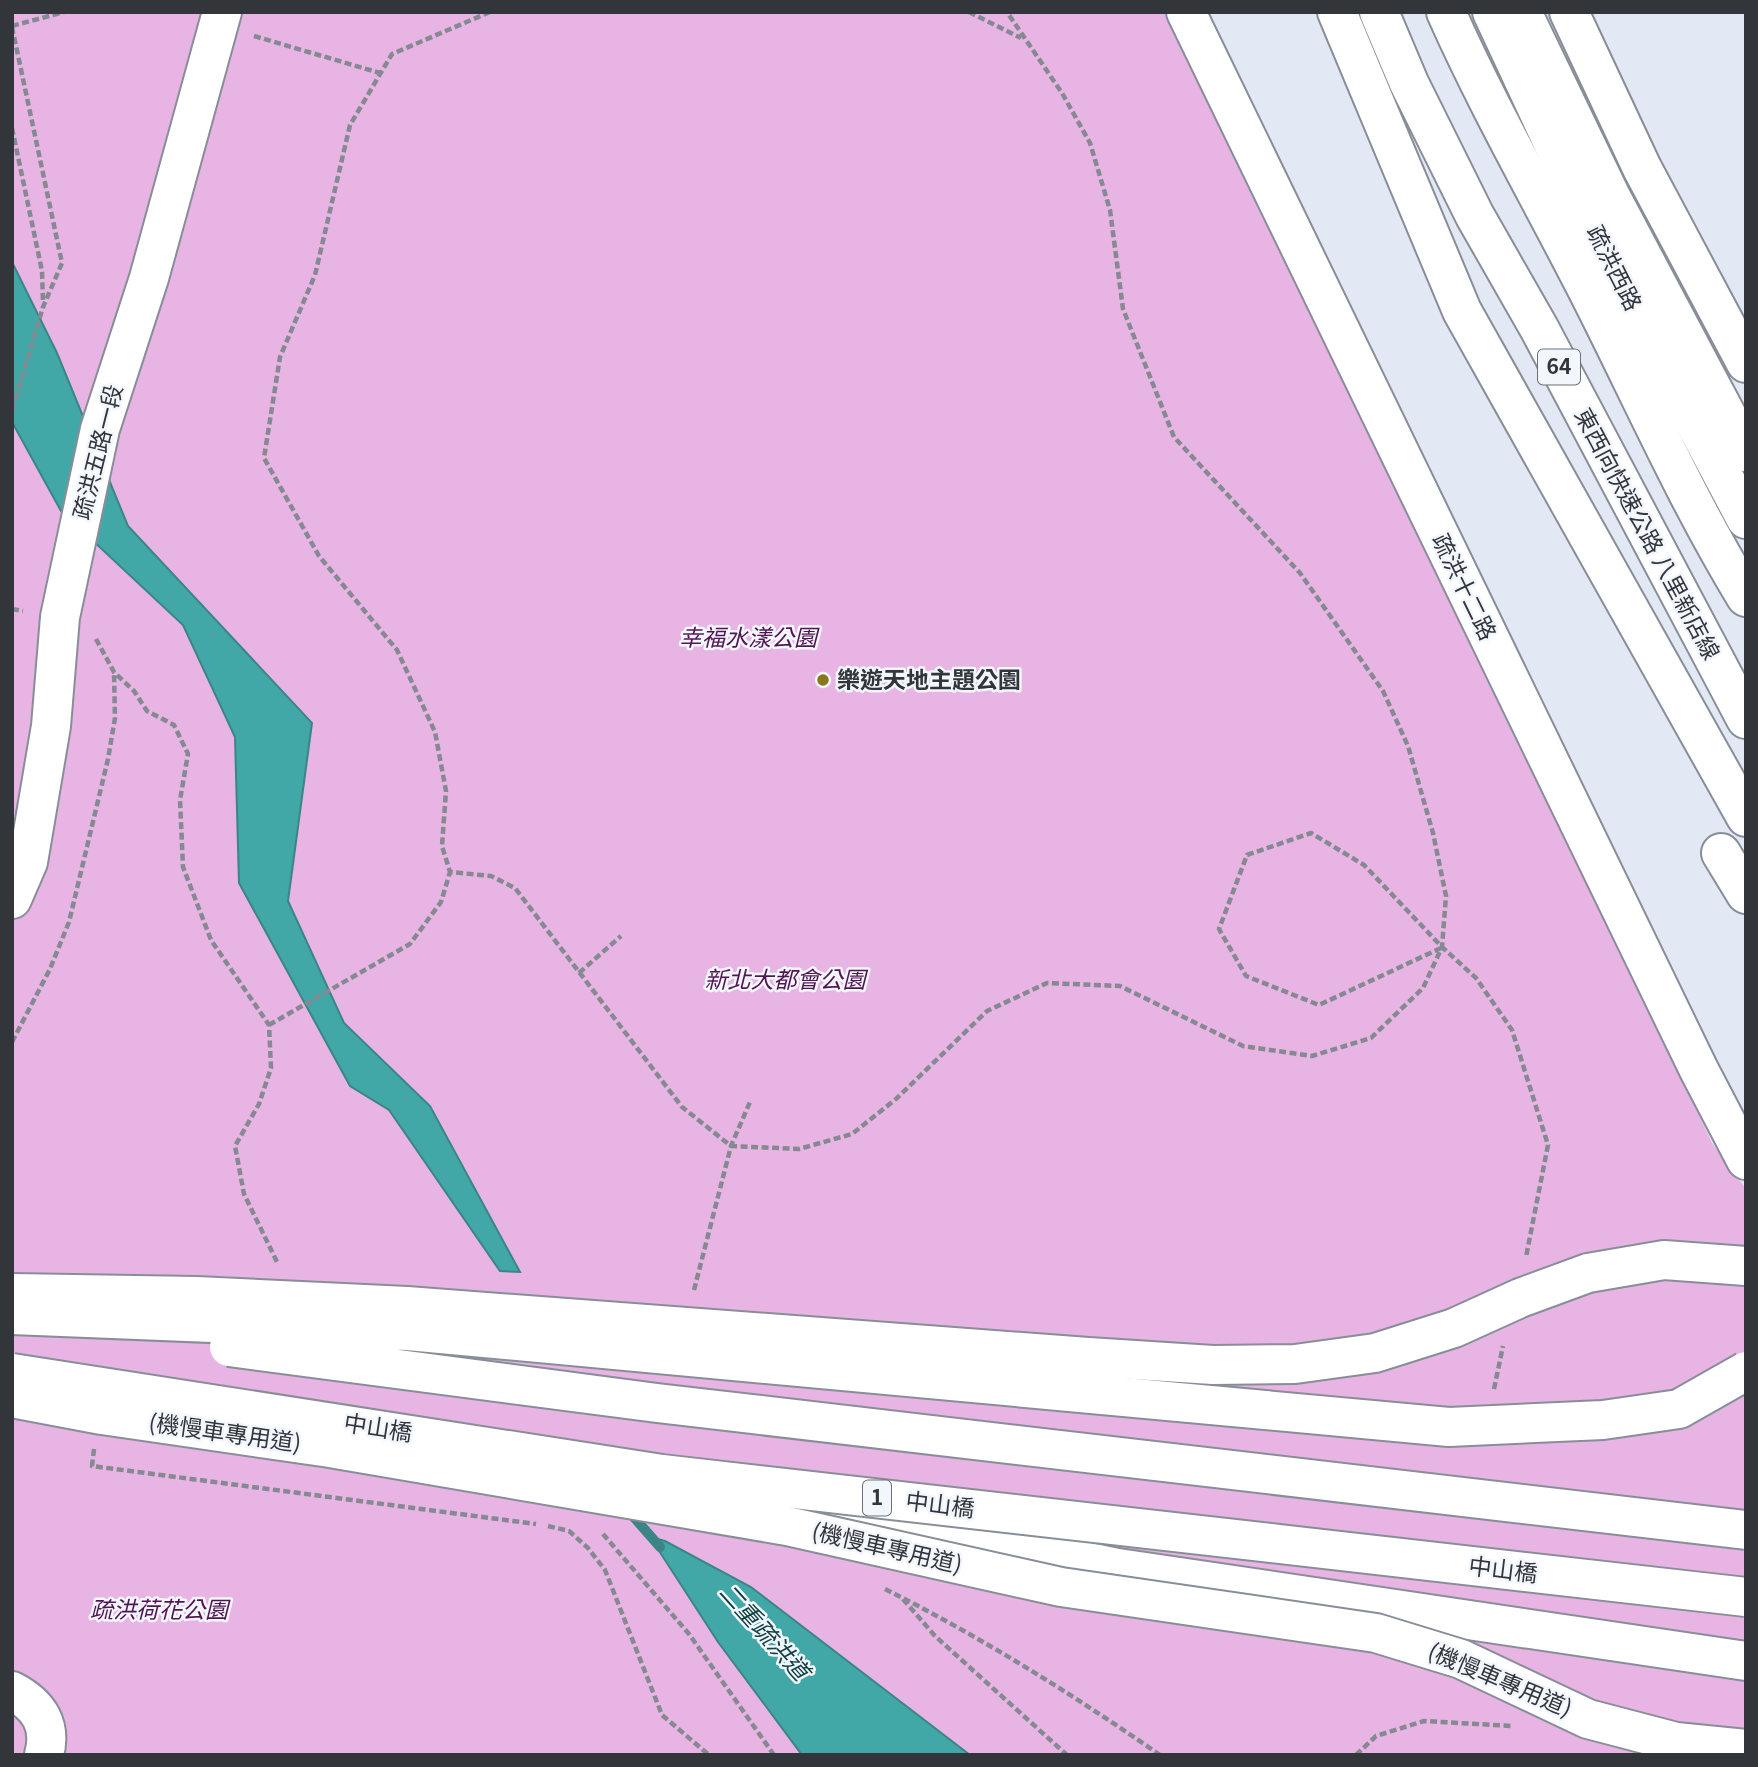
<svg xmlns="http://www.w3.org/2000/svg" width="1758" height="1767" font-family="Georgia,'Noto Sans TC',serif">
	<rect width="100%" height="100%" fill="#e2e9f4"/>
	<!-- green -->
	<path fill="#e7b4e3" d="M12,12H1190L1712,1143L1746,1189V1755H12Z"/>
	<!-- water -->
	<path fill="#41a7a7" stroke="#3c8586" stroke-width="2" d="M12,262L57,353L128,526L312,723L288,901L344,1023L430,1106L520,1272L500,1271L389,1110L350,1086L239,883L235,737L183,625L61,511L12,422Z
		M650,1537L665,1541L751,1587L970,1755H802L718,1642Z"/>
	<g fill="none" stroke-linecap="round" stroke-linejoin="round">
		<!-- stream -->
		<path stroke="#3c8586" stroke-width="10" d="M632,1515L660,1547"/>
		<!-- minor casing -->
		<g stroke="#888e98" stroke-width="42">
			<path id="minor" d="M1186,12L1699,1070L1746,1160
				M1492,12L1601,246L1746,519
				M1569,12L1642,168L1746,363
				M1721,853L1746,894
				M12,899L28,862L51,726L60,617L100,429L149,278L222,12
				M12,1691C39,1705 52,1725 44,1755"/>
		</g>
		<!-- highway casing -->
		<g stroke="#888e98" stroke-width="42">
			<path id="highway" d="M1337,12L1462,311L1746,817
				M1379,12L1409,83L1475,216L1539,328L1746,719
				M1446,12C1490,111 1544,204 1593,301C1643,400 1688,502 1746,597
				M1522,12L1611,197L1746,452
				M823,1507L1118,1568L1746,1661"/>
		</g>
		<!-- path -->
		<path stroke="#858991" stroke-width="4.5" stroke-dasharray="7 3.5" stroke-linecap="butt" d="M490,12L392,54L350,125L315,275L280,357L264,458L319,556L397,650L435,732L446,791L442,846L450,872L491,876L515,888L682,1107L731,1146L799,1149L852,1134L896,1099L987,1011L1047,983L1120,986L1243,1046L1312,1056L1371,1038L1423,988L1442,947L1446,896L1433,833L1408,746L1383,691L1300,573L1174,437L1123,309L1110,210L1090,143L1062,93L1007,12
			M969,12L1021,38
			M12,26L64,12
			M12,27L62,263L43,307L12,411
			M254,36L380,73
			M12,128L42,271L43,302
			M12,609L23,611
			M96,639L114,672L134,691L147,711L174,725L188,754L180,800L183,867L211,940L269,1025L271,1068L259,1104L235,1146L244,1194L278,1264
			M1441,948L1319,1005L1246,976L1219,929L1247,855L1311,833L1364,865L1442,947L1476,978L1512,1030L1548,1145L1526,1257
			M579,973L621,936
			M269,1025L410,944L441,902L450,872
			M12,1042L50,969L69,922L108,759L115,718L114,673
			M694,1290L731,1146L750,1102
			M1494,1389L1503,1346
			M94,1449L92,1466L536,1524
			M548,1526L569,1531L588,1548L605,1570L662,1715L709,1755
			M603,1534L689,1634L774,1755
			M885,1589C981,1637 1072,1694 1160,1755
			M903,1599L935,1636L1067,1755
			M1356,1755L1376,1736L1424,1721L1512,1726"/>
		<!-- minor -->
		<use href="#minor" stroke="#fff" stroke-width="38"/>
		<!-- highway -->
		<use href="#highway" stroke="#fff" stroke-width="38"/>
		<!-- minor-bridge casing -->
		<g stroke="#888e98" stroke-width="42" stroke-linecap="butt">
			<path id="minor-bridge" d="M12,1293L196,1296L407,1306L1088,1357L1213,1365L1295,1364L1375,1353L1454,1328L1520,1298L1588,1273L1664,1260L1746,1266
				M12,1398L102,1415L330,1448L787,1526L1061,1587L1376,1633L1461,1659L1588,1719L1676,1742L1746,1749"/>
		</g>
		<!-- highway-bridge casing -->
		<g stroke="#888e98" stroke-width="42" stroke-linecap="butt">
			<path id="highway-bridge" d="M12,1315L408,1331L1449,1427L1603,1420L1679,1409L1746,1371
				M229,1347L657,1403L1746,1530
				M12,1373L662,1474L1746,1597"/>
		</g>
		<!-- minor-bridge -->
		<use href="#minor-bridge" stroke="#fff" stroke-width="38"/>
		<!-- highway-bridge -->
		<use href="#highway-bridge" stroke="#fff" stroke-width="38"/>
	</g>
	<!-- markers -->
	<circle fill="#8b771b" stroke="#f2f6fd" stroke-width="2.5" cx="823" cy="680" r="7"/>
	<g text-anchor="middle" stroke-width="5" stroke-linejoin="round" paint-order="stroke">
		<!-- shield labels -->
		<g fill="#f2f6fd" stroke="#6c6f74" stroke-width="2">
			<rect x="1538" y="349.5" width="42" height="35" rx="5"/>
			<rect x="863" y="1480.5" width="28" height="35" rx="5"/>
		</g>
		<g font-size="21" font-weight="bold" fill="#323539">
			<text x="1559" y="374">64</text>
			<text x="877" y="1505">1</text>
		</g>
		<!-- street labels -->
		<g font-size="23" fill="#323539" stroke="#f2f6fd">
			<text transform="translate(1614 268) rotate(63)" y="8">疏洪西路</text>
			<text transform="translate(98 452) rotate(-76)" y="8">疏洪五路一段</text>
			<text transform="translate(1647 534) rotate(62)" y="8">東西向快速公路 八里新店線</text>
			<text transform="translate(1464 587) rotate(64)" y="8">疏洪十二路</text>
			<text transform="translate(378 1428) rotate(9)" y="8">中山橋</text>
			<text transform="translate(225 1433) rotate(8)" y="8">(機慢車專用道)</text>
			<text transform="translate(940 1505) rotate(7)" y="8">中山橋</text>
			<text transform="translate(887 1548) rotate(13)" y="8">(機慢車專用道)</text>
			<text transform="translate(1503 1570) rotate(7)" y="8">中山橋</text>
			<text transform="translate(1500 1680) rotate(23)" y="8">(機慢車專用道)</text>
		</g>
		<!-- park labels -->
		<g font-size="23" font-style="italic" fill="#541453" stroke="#f2f6fd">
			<text x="748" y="646">幸福水漾公園</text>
			<text x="785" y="988">新北大都會公園</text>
			<text x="159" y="1618">疏洪荷花公園</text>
		</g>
		<!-- poi labels -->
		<g font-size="23" font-weight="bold" fill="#323539" stroke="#f2f6fd" text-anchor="start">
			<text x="837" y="688">樂遊天地主題公園</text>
		</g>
		<!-- water labels -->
		<g font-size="24" font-style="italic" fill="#144242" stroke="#f2f6fd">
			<text transform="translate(764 1632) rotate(48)" y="8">二重疏洪道</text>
		</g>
	</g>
	<!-- border -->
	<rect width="1758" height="1767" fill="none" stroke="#323539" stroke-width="28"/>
</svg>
